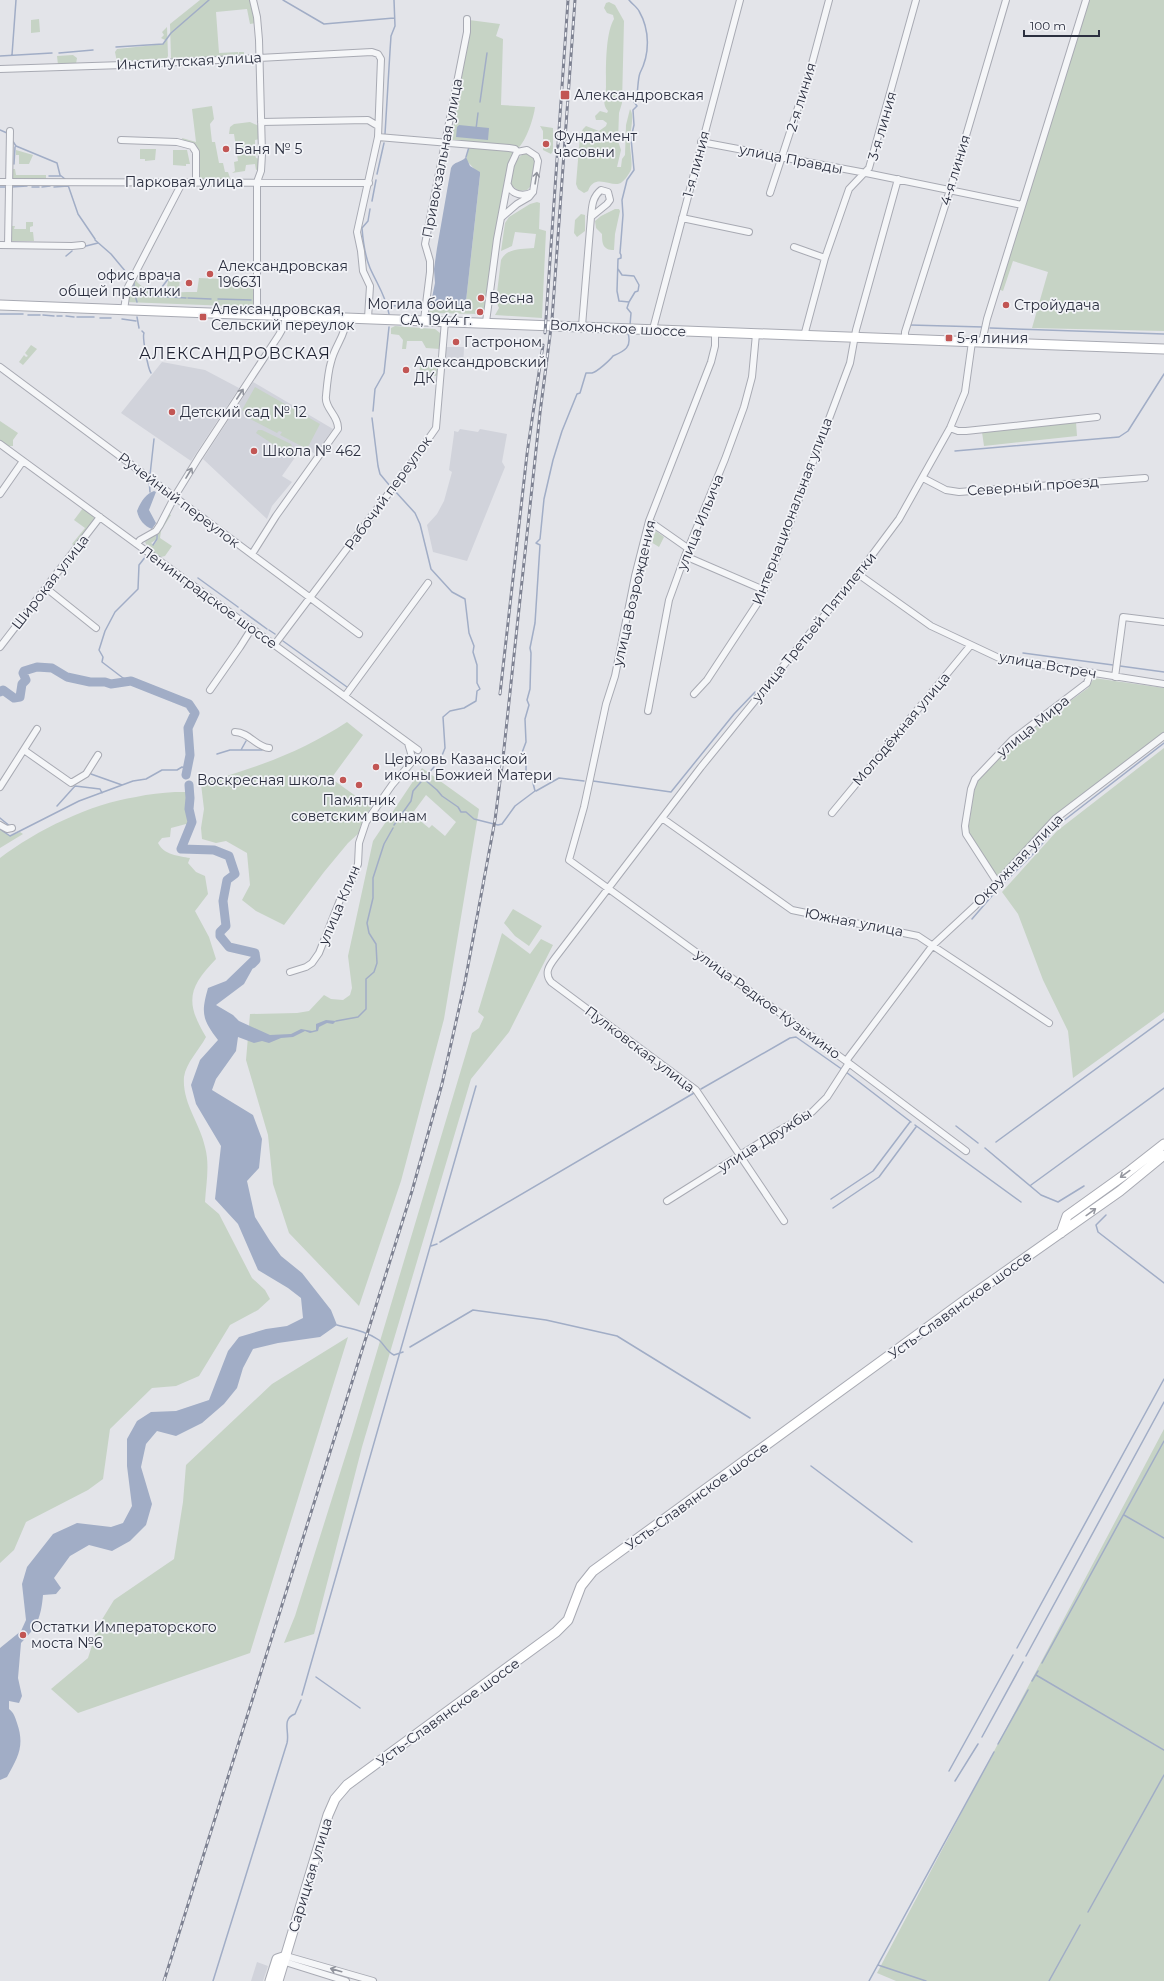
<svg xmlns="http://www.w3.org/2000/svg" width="1164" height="1981" font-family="Montserrat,sans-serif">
	<rect width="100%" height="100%" fill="#e3e4e9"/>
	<!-- built -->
	<path fill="#d1d3db" d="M445,347H464L463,368L444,367Z
		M162,362L205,370L239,388L191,461L121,413Z
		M253,382L333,429L315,454L303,446L282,476L292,482L272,506L267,519L203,459Z
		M460,429L478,432L480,429L507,434L502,462L505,467L467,561L433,552L427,525L437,514L444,501L452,472L449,470L454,434V431L458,432Z
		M257,1962L268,1966L263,1981H251Z"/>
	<!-- green -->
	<path fill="#c6d3c5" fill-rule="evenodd" d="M200,0H251L256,23L250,24L247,9L216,12L219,53L238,52V56L239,52H244V56L174,60L171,58L170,24Z
		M1089,0H1164V331L1032,328L1048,272L1013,261L1003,291L998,289Z
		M609,2L615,5L624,21L622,103L619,113L618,141L621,150L617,167H621L622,159L625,155L626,125L630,109C635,116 630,130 630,139C629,148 633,161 631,170C629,174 625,180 622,182C614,190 595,171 588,191L584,193L578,189L576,184L580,136L583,129L586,126L599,131L606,126L607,123L603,120H596L595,116L600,111L607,113L608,111C601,103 606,96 606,87C606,70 605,34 614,19L613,15L607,13L604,8L606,3Z
		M39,19L40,32L31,33V20Z
		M469,20L500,24L496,36L503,39L501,105L535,107C534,117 526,142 518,148L514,146L451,141L469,33Z
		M167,27L168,56L166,60L117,62L115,52L117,49L164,44L165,40L161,38L164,35L162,32Z
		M73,55L77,58L76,64L58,65L57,56Z
		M212,106L214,119L210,124L212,142H215L219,163H223L225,172H228L230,178L228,180L200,181L198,177L197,151L183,141L182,138L196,142L192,109Z
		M250,122L259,126L260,139L255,140V145L257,146L255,147V150L259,151L260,154L255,155L256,158L260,159L259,169L256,170L255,164L246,165L245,171L232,173L235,171L234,162L238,161L234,134H229L230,127L234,124Z
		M540,126L553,128V151L551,154L543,150V148H550V140L543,139V131Z
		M469,147L510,150L514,152L484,311L480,314L429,313L430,307L463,306L466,301L480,175L466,160Z
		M140,149H156L155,160L145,161V159H140Z
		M16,150L33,155L29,164H19V155H16Z
		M173,150H187L190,164H186V166L173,165Z
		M526,153C529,155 532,155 534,159C537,166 533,187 527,190L519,191L511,185C511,172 513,158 526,153Z
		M12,169H15L16,175H46V179H11Z
		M537,202L540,203L539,229L546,231L542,318L495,315L499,308L496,301L501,260C507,248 522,249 534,248L536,234L515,232L512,246L501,251L505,223L509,217L530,204Z
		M615,209H619L620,211L615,234L614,250C603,250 602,244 602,234L596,228L595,221L601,216Z
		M581,214L585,215V231L577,237L574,233L575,220Z
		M26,222H33V226L30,227V232H33L34,241H12V226H15L14,229H26Z
		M169,277L180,278L179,290L170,289V287L167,286Z
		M229,277L244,280L256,286V307L125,302L134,278C147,298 176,291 197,292L199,278L226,279Z
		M395,326L435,329L440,333V349L426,348L422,341H407L406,349H402L403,340L399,335L391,334V328Z
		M31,345L37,349L23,365L19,362L24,355L26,357L28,356L25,353Z
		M430,359H439L438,374L436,376L419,375L420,366Z
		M255,387L320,424L307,449L280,435L282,432L279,431L277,433L250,419L251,415L242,410Z
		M0,421L18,433L13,440V446H7L0,441Z
		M1076,422L1077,436L984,446L982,432Z
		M258,430H262L291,444L293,449L289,455L256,433Z
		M83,508L93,516L95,520L76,547L72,544L85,528L74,520Z
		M168,513L171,515L161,531L160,538L172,546L165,556L161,557L148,548L145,542L154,535H156L157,539L151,543L154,545L158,539L156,533Z
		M656,531L664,537L659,547L651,542Z
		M1094,678L1164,688V733L1054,818L999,876H996L968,831L975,786L979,779L1011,744L1088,688Z
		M347,722L363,735L330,780L332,779L371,807L361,825L359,833L348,843L324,872L284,925L256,911L242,900L250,885L247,853L226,841L216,843L202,839L201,828L204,809L201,784C254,768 300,753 347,722Z
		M1164,748V1012L1073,1078L1068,1031L1043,980L1018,914L1002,892L1057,831Z
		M422,768L479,809L444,1019L401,1181L359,1306L289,1233L273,1184L268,1135L246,1060L250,1014L297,1013L309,1011L324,995L331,999L343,1000L350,995L352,988L348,956L373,841ZM426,795L456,822L445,836L432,825L429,828L412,814Z
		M175,792H186C188,796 190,824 189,828L186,824L171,828L170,837L162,838L158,843C164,855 179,856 190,858L188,863L196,872L205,876L208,894L195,911L209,937L216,959C188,988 185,1002 206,1037C199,1050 186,1063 184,1077C182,1103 200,1123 205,1147C210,1165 206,1184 205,1202L219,1214L252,1278L265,1290L270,1299L258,1310L230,1325L199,1376L176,1386L152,1388L110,1429L103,1479L88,1490L26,1522L14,1550L0,1563V858C37,830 90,804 136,797C149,794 162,793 175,792Z
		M0,828L10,836L20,832L23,834L0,848Z
		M513,909L542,926L529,946L515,936L504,923Z
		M502,933L530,954L541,939L553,945L509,1032L471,1079L362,1447L314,1634L284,1643L295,1616L352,1435L472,1033L479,1028L484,1017L478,1012Z
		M348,1337L250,1653L78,1713L51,1689L88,1658L98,1626L114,1600L174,1559L183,1502L186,1465L272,1384Z
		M1164,1429V1981H896L877,1973Z"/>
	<!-- water -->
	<path fill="#a1adc6" d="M459,125L489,128L488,140L456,137L457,127Z
		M466,157L470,166L480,172V175L466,301L463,306L458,308L430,307L435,283L434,269L437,248L451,168C454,161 461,163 466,157Z
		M154,491L156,492L149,510L156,523L152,529C144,526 139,520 137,511C141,501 146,494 154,491Z
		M255,953L258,959L244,984L216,1005L233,1015L239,1021L270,1035L291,1034L301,1029L312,1031L316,1030V1024L326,1020L336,1021L333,1024L327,1023L319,1027L318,1031L310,1033L305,1031L293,1037L281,1038L269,1043L262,1041L254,1043L238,1037L236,1051L216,1079L212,1090L253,1115L262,1139L259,1168L247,1181L255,1217L270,1241L281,1256L302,1273L331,1310L337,1325L320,1337L278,1343L253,1349L243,1368L237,1388L224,1404L202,1423L176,1436L157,1431L146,1444L141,1467L152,1504L146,1525L130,1541L112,1551L89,1545L70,1556L54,1578L61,1588L56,1594L43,1595C41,1618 37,1627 21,1643L18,1678L22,1696L19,1703L9,1701V1709C14,1713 15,1717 17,1723C25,1746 18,1757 7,1777L0,1780V1648L21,1631L26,1620L22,1584L27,1567L53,1534L77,1523L111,1527L123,1523L132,1506L127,1466V1439L137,1421L151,1412L176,1411L209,1400L228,1351L239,1337L266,1329L287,1326L303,1318L301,1298L288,1288L258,1270L238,1224L215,1199L221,1146L196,1104L191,1085L200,1060L218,1040C202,1019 201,1013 208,988L226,981Z"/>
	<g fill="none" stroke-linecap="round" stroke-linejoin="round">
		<!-- stream -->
		<path stroke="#a1adc6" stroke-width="1.5" d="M283,0L324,24L394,18
			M629,0C632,4 637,7 639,11C650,30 650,54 640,73C638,78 638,88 637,94L635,96L634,102L637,106L633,110L634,125L631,138L634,170L627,180L622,200L623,215L620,253L621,255V258L618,259L617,291L619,301L629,302L627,308L631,313L630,325
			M116,47L163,44L171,33L209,0
			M59,53L93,50
			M12,55L16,0
			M0,56L52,53
			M480,102L487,53
			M476,129L478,113
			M0,130L7,133
			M385,134L390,51L391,36L395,26L394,0
			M12,140L16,146L57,163L60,175L65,179
			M466,157L469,147
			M14,164L15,147
			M377,174L384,143
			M49,176H61
			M68,185L78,214L95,239
			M0,187H6
			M11,187L27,186
			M32,187H39
			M42,187L50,186
			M54,187L68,186
			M372,201L376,180
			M370,209L368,221L362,228C363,241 365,256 370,268C377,284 386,296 389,314
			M95,240L111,254L131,278
			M82,247L98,243
			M66,256L72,251
			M618,269L622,275L634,276L639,285L638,291L635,292L629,302
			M134,280V292L137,302
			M153,296L186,298
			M155,296L172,274
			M188,298L211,299
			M218,299L251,300
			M389,306L423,305
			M0,314H23
			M28,315H40
			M43,315L54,316
			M57,316H62
			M66,316L74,317
			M77,317H94
			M137,317L139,328
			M100,318H111
			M122,319L136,321
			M910,325L983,327
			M990,328L1164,334
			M142,331L144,333C142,337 148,369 151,373
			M373,411L375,389L384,373L389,327
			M372,418L378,466L380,474L390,486
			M955,451L1119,437L1128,431L1164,374
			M150,475L154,439
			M149,480L150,492
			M394,490L415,513L420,524L431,569L452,592L465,599L469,633L474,646L473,652L477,665V683L480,689L477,691L476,701L464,708L450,711L443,717L445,748L441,758
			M153,545L157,539V535
			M198,578L238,607
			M241,610L267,629
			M269,630L275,634
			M283,641L347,687
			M1023,653L1113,665
			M1120,666L1164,672
			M131,681L123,678L102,662L103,657L99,650L105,631L115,612L138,589L139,565L146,556
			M241,750L246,741
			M217,754L230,750H262
			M91,774L122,785
			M424,779L437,790L442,796L458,807L461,812H466L474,819L498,825L502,824L515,806L535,791L533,783L534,777L526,773V762L520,761V758L526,742L525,719L529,705L527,700L530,689L531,653L530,648L535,623L540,545L536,543L540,539L544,499L553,460L562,431L577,394L580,393L586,373C588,373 590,373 592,373C597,372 610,360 613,356C625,351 632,347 628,333
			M593,781L671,792L734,714L755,692
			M536,791L559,778L584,781
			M57,806L75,786L100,789L102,793
			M0,818L11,827
			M394,825L411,801L413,791L434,767
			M0,829L10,836L79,801L133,781L146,779L162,770H177L182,767L187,769
			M972,919L997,890L1036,851L1058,825L1164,743
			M336,1021L358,1017L366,1009V979L374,972L377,963L376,944L369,933L367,923L373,898V878L384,844L393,828
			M846,1072L911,1122
			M701,1089L790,1038L796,1037L843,1070
			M915,1125L1021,1202
			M956,1126L978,1143
			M996,1142L1164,1019
			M985,1148L1041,1195L1058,1202L1084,1186
			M1031,1185L1164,1088
			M831,1199L873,1171L910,1122
			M833,1208L879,1177L916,1127
			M1106,1215L1096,1225L1098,1232L1164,1283
			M440,1242L694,1093
			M431,1246L437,1244
			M337,1325C352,1329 366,1331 379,1340C385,1345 386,1351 394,1355L403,1352
			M410,1347L473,1310L546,1320L617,1336L750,1418
			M811,1466L912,1542
			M1124,1515L1164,1538
			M1017,1648L1164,1379
			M1026,1656L1164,1402
			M1042,1663L1164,1441
			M1036,1675L1164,1750
			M316,1677L360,1708
			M1032,1681L1038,1671
			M302,1695L476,1086
			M982,1737L1023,1662
			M998,1744L1028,1690
			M949,1771L1013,1655
			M955,1781L978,1744
			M1088,1912L1164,1775
			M878,1965L926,1981
			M213,1981L287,1743C290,1732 281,1719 295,1714L301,1700
			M869,1981L994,1752
			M1049,1981L1080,1925"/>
		<!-- river -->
		<path stroke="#a1adc6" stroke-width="9" d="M0,692L3,690L14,698L20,697L22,684L26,680L23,673L24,671L37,667L52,668L67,677L90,682H105L111,684L131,681L189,704L195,713L188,728L190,755L186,775
			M189,785L190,798L189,809L192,822L181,849L214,850L229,856L235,874L227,880L223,901L226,926L220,932V936L229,947L255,953L256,960L252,964"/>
		<!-- street casing -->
		<g stroke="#a8aab3" stroke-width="8">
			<path id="street" d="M253,0L257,17L259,40L262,154L261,171L257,182V315
				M0,69L123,65L372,52L378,54L381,59L378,137L357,232L361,251L363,271L370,286L368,318
				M261,122L368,120L378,126
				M378,137L509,148L515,149L517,152
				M121,140L177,142L192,146L196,152V183
				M701,142L866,173L1022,205
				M0,182L369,183
				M508,185C512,195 523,197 533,192
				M770,193L810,71L829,0
				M682,218L749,232
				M0,245L72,246L82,245
				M8,245L10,131
				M794,247L825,258
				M124,310L127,289L182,183
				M424,320L430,272V261L425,244L467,32V19
				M486,322L497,239L511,165L517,152L527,150L536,156L538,161L533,192L529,197L517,204L502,217
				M582,326L591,217C592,207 592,197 601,190L608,192L610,200L607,204L591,217
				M653,329L740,0
				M715,332V346L711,362L649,521L635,576L615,676L606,704L584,807L569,860L846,1061L966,1151
				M804,336L825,258L849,189L869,168L916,0
				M905,339V332L950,190L1006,0
				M982,342L987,319L1086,0
				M0,367L359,634
				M950,428L958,431H966L1097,417
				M0,444L418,750
				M923,478L946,490L959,492L1145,478
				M0,494L23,461
				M649,521L689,549
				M137,544L140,540L156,531L160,525L175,496L199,457L279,335L284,326L286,316
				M252,554L276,516L338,429C339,416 324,408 326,396C327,385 328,372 331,362C335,345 345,337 347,318
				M685,556L764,590
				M858,574L931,626L999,658L1164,684
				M46,588L96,628
				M275,644L410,465L436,428L445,321
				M0,647L100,517
				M1115,677L1123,617L1164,622
				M210,690L240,647L252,628
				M694,694L707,680L757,604L776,560L850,363L856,330L898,179
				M345,696L428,583
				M648,711L669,600L685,556L725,459L744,407L752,377L756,334
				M235,732C249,732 256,747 269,748
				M24,750L71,783L86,774L98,755
				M0,787L37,729
				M832,813L970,646
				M662,818L792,910L918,936L1049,1023
				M0,825L7,829L12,828
				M997,882L966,834L965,826L971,789L975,779L1012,740L1087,683L1090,674
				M290,972L306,967L312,963L319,953L340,900L348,889L358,864L359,843L366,822L392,785L411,763L412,757L408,743
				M846,1061L933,945L975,906L1055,819L1164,736
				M667,1201L780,1130L812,1112L827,1097L849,1063
				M784,1221L696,1090L551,982C544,973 549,966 555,958L701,767L858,574L899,519L950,428L965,392L972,342
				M286,1956L373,1981
				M282,1961L346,1981"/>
		</g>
		<!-- secondary casing -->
		<g stroke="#a8aab3" stroke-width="11">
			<path id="secondary" d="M0,305L1164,349
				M1061,1233L1067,1216L1127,1173L1164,1144
				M270,1981L277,1959L286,1956
				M278,1981L328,1815L335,1799L347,1785L556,1632L568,1620L581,1586L593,1571L968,1298L1120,1191L1164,1155"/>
		</g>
		<!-- street -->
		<use href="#street" stroke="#f5f6f8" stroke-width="6"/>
		<!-- secondary -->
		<use href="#secondary" stroke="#fff" stroke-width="9"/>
		<!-- rail casing -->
		<g stroke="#7e8292" stroke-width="3">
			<path id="rail" d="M545,333L568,0
				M500,694L527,454L543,345
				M164,1981L412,1191L442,1084L465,982L495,820L503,758L540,413L552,320L575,0"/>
		</g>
		<!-- rail -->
		<use href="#rail" stroke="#f2f3f7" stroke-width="1.5" stroke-dasharray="4.5" stroke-linecap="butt"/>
	</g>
	<!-- one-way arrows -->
	<defs><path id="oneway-shaft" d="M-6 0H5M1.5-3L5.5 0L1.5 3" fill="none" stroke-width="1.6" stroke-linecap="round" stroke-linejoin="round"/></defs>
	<g stroke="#90939c">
		<use href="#oneway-shaft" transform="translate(536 178) rotate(-81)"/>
		<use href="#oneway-shaft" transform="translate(240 394) rotate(-57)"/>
		<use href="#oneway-shaft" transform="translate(189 473) rotate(-59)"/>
		<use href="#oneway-shaft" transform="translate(336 1970) rotate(-164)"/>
	</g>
	<g stroke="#9698a0">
		<use href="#oneway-shaft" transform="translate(1125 1174) rotate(144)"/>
		<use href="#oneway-shaft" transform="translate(1091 1212) rotate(-36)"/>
	</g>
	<!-- markers -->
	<g fill="#c25654" stroke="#f2f3f7" stroke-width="1.5">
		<rect x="560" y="90" width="10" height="10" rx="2"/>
		<circle cx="546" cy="144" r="4"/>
		<circle cx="226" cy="149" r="4"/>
		<circle cx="210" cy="274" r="4"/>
		<circle cx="189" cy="283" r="4"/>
		<circle cx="481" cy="298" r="4"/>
		<circle cx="1006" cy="305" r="4"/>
		<circle cx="480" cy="312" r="4"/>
		<rect x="199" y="313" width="8" height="8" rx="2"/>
		<rect x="945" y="334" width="8" height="8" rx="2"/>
		<circle cx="456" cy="342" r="4"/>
		<circle cx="406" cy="370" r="4"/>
		<circle cx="172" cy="412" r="4"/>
		<circle cx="254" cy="451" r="4"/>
		<circle cx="376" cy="767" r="4"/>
		<circle cx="343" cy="780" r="4"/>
		<circle cx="359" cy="785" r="4"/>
		<circle cx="23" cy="1635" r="4"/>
	</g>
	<g text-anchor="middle" stroke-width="3.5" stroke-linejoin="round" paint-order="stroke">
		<!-- street labels -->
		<g font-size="14" fill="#2c3040" stroke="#f2f3f7">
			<text transform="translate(189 61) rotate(-3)" y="5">Институтская улица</text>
			<text transform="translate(801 97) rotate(-73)" y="5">2-я линия</text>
			<text transform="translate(882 126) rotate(-74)" y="5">3-я линия</text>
			<text transform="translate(442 158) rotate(-79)" y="5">Привокзальная улица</text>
			<text transform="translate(791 159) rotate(11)" y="5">улица Правды</text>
			<text transform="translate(696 164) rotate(-75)" y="5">1-я линия</text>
			<text transform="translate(955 170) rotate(-73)" y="5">4-я линия</text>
			<text x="184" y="187">Парковая улица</text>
			<text transform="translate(618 328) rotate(3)" y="5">Волхонское шоссе</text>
			<text transform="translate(1033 486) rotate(-4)" y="5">Северный проезд</text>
			<text transform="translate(388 493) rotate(-54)" y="5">Рабочий переулок</text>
			<text transform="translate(179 500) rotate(37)" y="5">Ручейный переулок</text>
			<text transform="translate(792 511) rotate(-69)" y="5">Интернациональная улица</text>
			<text transform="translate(700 522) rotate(-68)" y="5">улица Ильича</text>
			<text transform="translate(50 582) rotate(-52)" y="5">Широкая улица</text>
			<text transform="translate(634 593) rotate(-77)" y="5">улица Возрождения</text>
			<text transform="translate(209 597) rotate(36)" y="5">Ленинградское шоссе</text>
			<text transform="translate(814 627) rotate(-51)" y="5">улица Третьей Пятилетки</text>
			<text transform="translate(1048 665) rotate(10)" y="5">улица Встреч</text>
			<text transform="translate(1033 726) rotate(-39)" y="5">улица Мира</text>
			<text transform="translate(901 729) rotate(-50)" y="5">Молодёжная улица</text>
			<text transform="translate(1018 860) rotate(-46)" y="5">Окружная улица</text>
			<text transform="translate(339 905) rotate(-67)" y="5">улица Клин</text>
			<text transform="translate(854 922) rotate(11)" y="5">Южная улица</text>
			<text transform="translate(768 1004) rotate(36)" y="5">улица Редкое Кузьмино</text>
			<text transform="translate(640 1049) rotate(37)" y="5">Пулковская улица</text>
			<text transform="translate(765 1140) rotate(-32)" y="5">улица Дружбы</text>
			<text transform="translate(960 1305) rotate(-36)" y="5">Усть-Славянское шоссе</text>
			<text transform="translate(697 1496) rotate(-36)" y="5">Усть-Славянское шоссе</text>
			<text transform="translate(448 1712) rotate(-36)" y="5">Усть-Славянское шоссе</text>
			<text transform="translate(310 1875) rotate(-73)" y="5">Сарицкая улица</text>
		</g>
		<!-- poi labels -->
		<g font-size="14" fill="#2c3040" stroke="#f2f3f7" text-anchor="start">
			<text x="574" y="100">Александровская</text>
			<text x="554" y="141">Фундамент<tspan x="554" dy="16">часовни</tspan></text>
			<text x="234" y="154">Баня № 5</text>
			<text x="218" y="271">Александровская<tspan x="218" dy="16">196631</tspan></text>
			<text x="181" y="280" text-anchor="end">офис врача<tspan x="181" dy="16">общей практики</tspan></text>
			<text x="489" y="303">Весна</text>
			<text x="472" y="309" text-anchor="end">Могила бойца<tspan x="472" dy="16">СА, 1944 г.</tspan></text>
			<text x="1014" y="310">Стройудача</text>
			<text x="211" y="314">Александровская,<tspan x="211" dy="16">Сельский переулок</tspan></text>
			<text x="957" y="343">5-я линия</text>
			<text x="464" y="347">Гастроном</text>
			<text x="414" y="367">Александровский<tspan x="414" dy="16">ДК</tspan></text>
			<text x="180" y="417">Детский сад № 12</text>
			<text x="262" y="456">Школа № 462</text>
			<text x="384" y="764">Церковь Казанской<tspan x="384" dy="16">иконы Божией Матери</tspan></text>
			<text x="335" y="785" text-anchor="end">Воскресная школа</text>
			<text x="359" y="805" text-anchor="middle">Памятник<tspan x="359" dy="16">советским воинам</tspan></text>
			<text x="31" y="1632">Остатки Императорского<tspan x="31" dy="16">моста №6</tspan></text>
		</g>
		<!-- quarter labels -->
		<g font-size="16" letter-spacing="1" fill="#1e2131" stroke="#f2f3f7">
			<text x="235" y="359">АЛЕКСАНДРОВСКАЯ</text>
		</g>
	</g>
	<!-- scale -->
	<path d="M1024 30v6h75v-6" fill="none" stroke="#2c3040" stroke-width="2"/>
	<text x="1030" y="30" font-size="12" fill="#2c3040" stroke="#f2f3f7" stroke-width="3" paint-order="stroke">100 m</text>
</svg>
